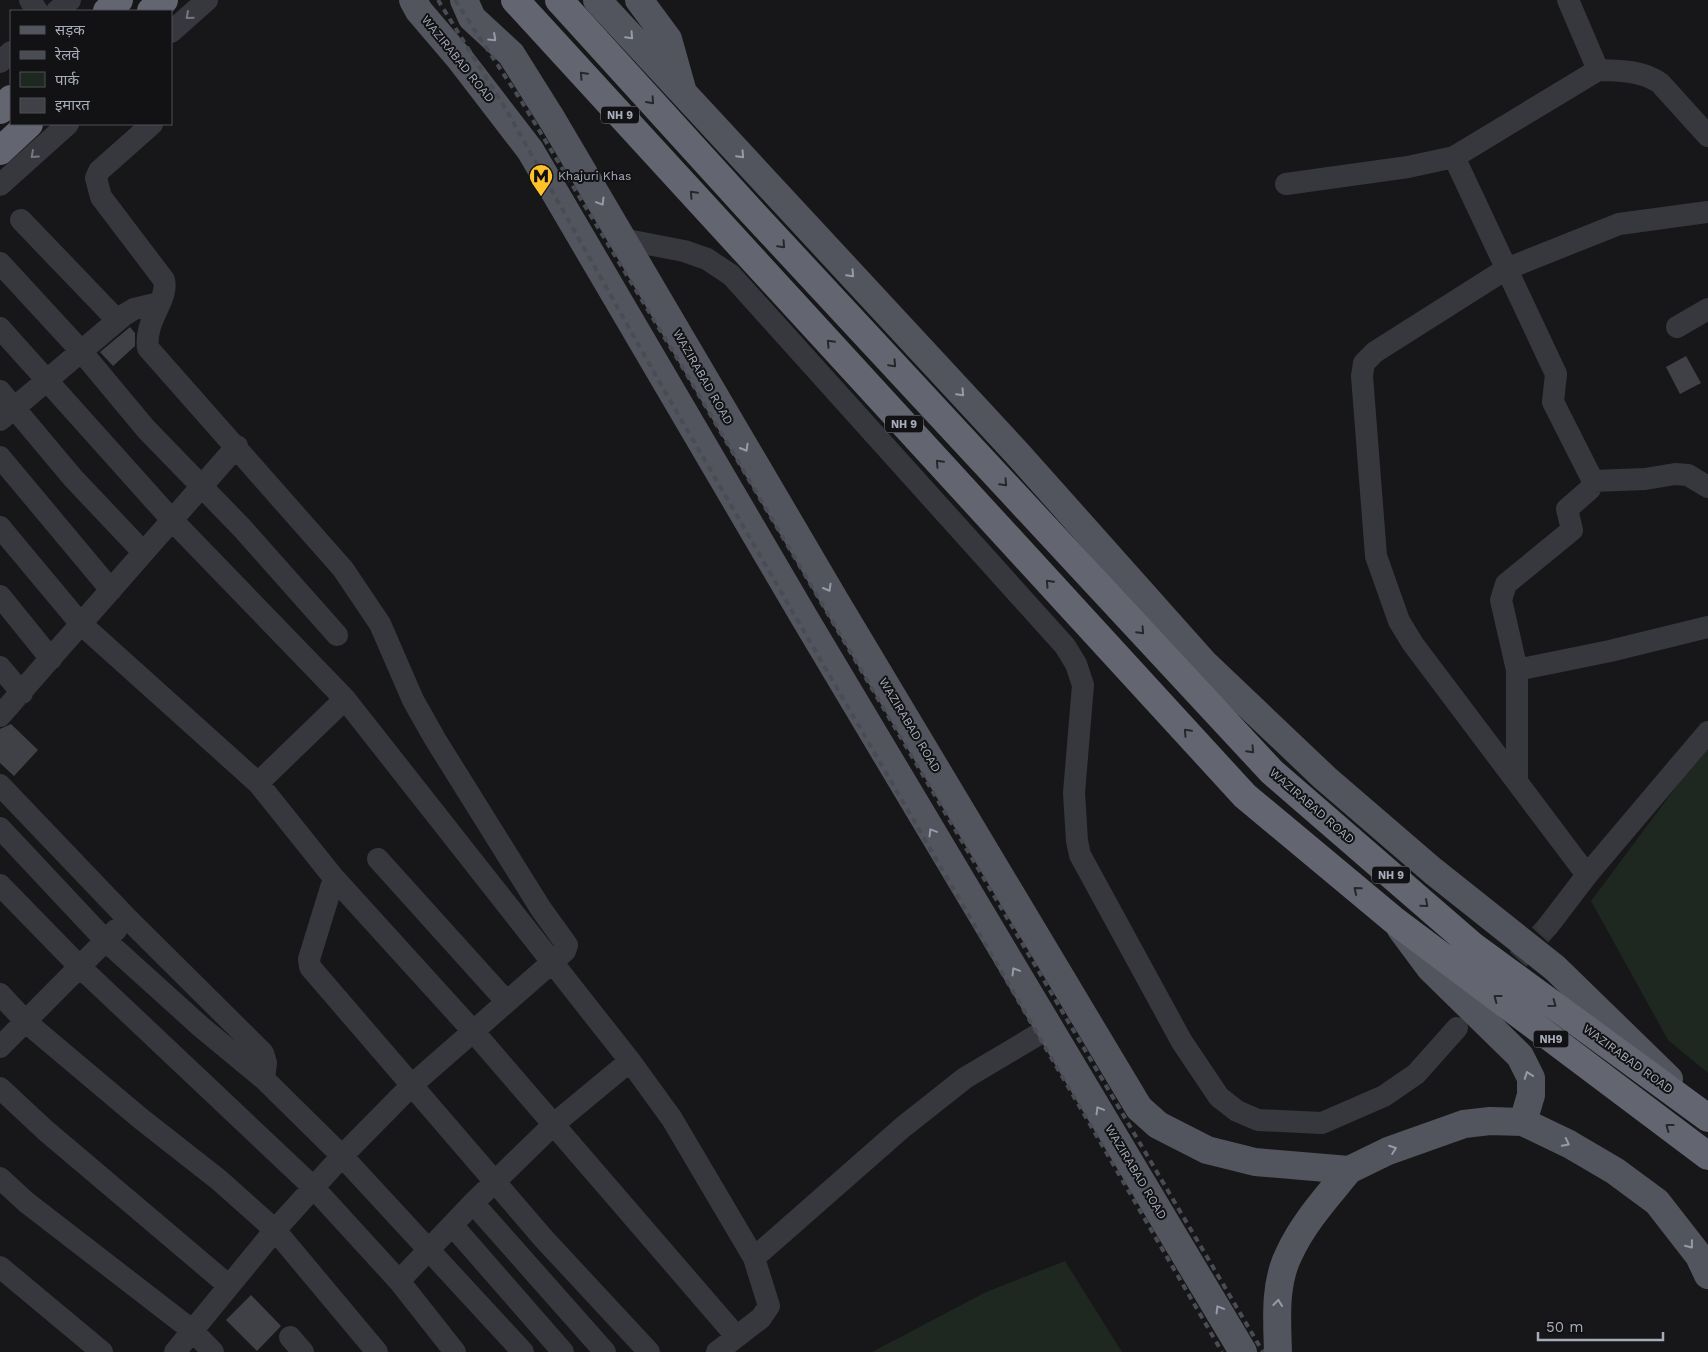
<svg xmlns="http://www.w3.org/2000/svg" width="1708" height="1352" font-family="'Work Sans','Noto Sans Devanagari',sans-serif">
	<rect width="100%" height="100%" fill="#171719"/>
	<!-- green -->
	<path fill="#1e2720" d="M1708,744V1073L1668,1040L1591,901Z
		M1065,1261L1122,1352H872L986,1292Z"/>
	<!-- building -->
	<path fill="#404146" d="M130,327L135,333V346L113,366L100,352Z
		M1686,356L1701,383L1680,394L1666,367Z
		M11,724L38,750L14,776L0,763V729Z
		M251,1295L281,1326L257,1351L226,1320Z"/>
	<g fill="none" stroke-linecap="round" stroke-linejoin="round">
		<!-- minor-tunnel -->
		<path stroke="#343539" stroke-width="22" stroke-dasharray="22 11" stroke-linecap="butt" d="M1496,984L1548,926"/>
		<!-- minor -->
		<path stroke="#37383e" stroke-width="22" d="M30,0L37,11
			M1568,0L1598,70C1620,71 1641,70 1660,83L1708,136
			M57,11L70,0
			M171,32L207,0
			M0,62L11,52
			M152,124L99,171L96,178L101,197L164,280C169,300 144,320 148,348L343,569L380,624L413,700L435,739L541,909L567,945L565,951L413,1084L342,1156L275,1230L175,1352
			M1286,184L1408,167L1454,157
			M0,185L68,124
			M21,220L117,320
			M622,239L684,251L707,259L731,275L1065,646L1076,664L1083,685L1074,793L1077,841L1080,855L1182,1042L1219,1097L1237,1111L1258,1120L1322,1123L1384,1096L1416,1074L1457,1028
			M0,263L81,351L146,429L242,528L337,635
			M1677,327L1708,309
			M0,328L172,520L345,699L630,1061L672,1119L754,1258L769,1306L761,1318L717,1352
			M0,391L73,478L143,552
			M0,420L124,315L134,309L159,303
			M0,457L111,590
			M1593,481L1645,479L1675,474L1688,475L1708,487
			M0,527L80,623L258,783L334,878L473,1031L736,1336
			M0,596L51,659
			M0,667L22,693
			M1517,670L1610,651L1708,627
			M0,716L237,446
			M1517,779V670L1501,600L1506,584L1572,530L1567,509L1590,489L1593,481L1553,402L1556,374L1454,157L1598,70
			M258,783L345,699
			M0,785L128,919L263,1053L266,1063L264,1079L342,1156L523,1352
			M0,828L106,941L200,1026L264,1079
			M378,859L506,1001
			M1587,875L1413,644L1399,621L1376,556L1362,376L1364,363L1375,352L1506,269L1619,224L1708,212
			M334,878L309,959L310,967L544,1239L649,1352
			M0,885L79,966L313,1187L399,1281L455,1352
			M1548,926L1587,875L1708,732
			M0,994L26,1022L140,1118L219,1180L275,1230L377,1352
			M0,1047L116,930
			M0,1088L45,1130L228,1285
			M0,1178L26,1202L193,1331L213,1352
			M473,1203L605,1352
			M453,1226L563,1352
			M754,1258L903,1127L965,1078L1049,1028
			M0,1267L102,1352
			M399,1281L473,1203L554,1124L630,1061
			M290,1337L303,1352"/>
		<!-- major -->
		<path stroke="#53555e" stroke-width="28" d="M413,0L419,11L460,59L530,150L804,617L1243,1352
			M464,0L472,18L511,54L553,121L836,602L1139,1108L1158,1125L1207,1150L1255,1162L1349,1170L1388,1151L1464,1124L1490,1121L1523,1122L1569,1144L1615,1171L1657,1202L1699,1256L1708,1275
			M597,0L1016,452L1205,664L1325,778L1433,871L1555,968L1669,1079
			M639,0L668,39L682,89
			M1401,929L1430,968L1520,1056L1531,1078V1095L1523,1122
			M1278,1352C1277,1320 1274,1284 1289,1254C1303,1223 1327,1197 1349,1170"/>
		<!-- highway -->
		<path stroke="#636670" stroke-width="28" d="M515,0L1245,796L1395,921L1708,1156
			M559,0L749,209L1272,772L1473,946L1708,1118
			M107,11L119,0
			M151,11L164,0
			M0,110L11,99
			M0,151L29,124"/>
		<!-- rail -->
		<path stroke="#4a4c54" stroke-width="4" stroke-dasharray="6 5" stroke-linecap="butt" d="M438,0L507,111L660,383L1222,1352
			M455,0L522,102L683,368L1263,1352"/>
	</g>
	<!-- one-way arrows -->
	<defs><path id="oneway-chevron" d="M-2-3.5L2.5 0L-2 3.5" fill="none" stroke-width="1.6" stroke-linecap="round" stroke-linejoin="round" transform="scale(1.25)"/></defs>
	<g stroke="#757882">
		<use href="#oneway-chevron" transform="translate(189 16) rotate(139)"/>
		<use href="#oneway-chevron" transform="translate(34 155) rotate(138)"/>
	</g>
	<g stroke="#969ba8">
		<use href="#oneway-chevron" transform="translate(630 36) rotate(47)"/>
		<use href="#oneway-chevron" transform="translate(493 38) rotate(43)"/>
		<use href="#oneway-chevron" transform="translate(741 155) rotate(47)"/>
		<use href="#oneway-chevron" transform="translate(601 202) rotate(59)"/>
		<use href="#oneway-chevron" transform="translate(851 274) rotate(47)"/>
		<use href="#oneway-chevron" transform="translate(961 393) rotate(47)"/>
		<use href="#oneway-chevron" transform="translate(745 448) rotate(60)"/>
		<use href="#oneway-chevron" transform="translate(828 588) rotate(60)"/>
		<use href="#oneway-chevron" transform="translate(932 832) rotate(-121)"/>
		<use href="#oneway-chevron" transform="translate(1015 971) rotate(-121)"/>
		<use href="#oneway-chevron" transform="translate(1528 1075) rotate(-110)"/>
		<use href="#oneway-chevron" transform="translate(1099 1110) rotate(-121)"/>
		<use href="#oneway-chevron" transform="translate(1566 1143) rotate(27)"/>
		<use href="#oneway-chevron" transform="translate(1393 1149) rotate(-20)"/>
		<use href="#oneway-chevron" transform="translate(1690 1245) rotate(52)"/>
		<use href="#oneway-chevron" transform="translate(1278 1303) rotate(-83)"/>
		<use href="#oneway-chevron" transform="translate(1219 1309) rotate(-121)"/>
	</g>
	<g stroke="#26272b">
		<use href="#oneway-chevron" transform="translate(583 75) rotate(-133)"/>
		<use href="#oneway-chevron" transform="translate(651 101) rotate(48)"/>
		<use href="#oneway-chevron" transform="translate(693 194) rotate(-133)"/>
		<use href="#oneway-chevron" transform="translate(782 245) rotate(47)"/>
		<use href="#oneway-chevron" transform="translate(830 343) rotate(-133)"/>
		<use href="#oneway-chevron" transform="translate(893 364) rotate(47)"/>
		<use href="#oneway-chevron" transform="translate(939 463) rotate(-133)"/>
		<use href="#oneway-chevron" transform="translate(1004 483) rotate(47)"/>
		<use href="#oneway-chevron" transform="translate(1049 583) rotate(-133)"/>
		<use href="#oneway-chevron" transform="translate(1141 631) rotate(47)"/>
		<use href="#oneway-chevron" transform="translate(1187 732) rotate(-133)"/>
		<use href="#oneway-chevron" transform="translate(1251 750) rotate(47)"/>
		<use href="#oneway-chevron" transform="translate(1357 890) rotate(-140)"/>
		<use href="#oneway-chevron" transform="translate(1425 904) rotate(41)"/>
		<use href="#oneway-chevron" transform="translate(1497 998) rotate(-143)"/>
		<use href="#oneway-chevron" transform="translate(1553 1004) rotate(36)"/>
		<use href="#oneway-chevron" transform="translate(1669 1127) rotate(-143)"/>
	</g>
	<!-- icons -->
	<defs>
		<g id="metro-pin" transform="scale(1.25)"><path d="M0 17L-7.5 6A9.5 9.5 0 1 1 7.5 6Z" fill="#ffc329" stroke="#121214"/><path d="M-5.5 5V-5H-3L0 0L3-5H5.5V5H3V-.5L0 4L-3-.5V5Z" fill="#111"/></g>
	</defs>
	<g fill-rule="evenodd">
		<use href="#metro-pin" x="541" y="176"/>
	</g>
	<g text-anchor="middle" stroke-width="4" stroke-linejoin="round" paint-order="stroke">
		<!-- shield labels -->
		<g fill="#121214" stroke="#7a7e88" stroke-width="1">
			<rect x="601" y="106.5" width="38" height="17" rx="4"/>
			<rect x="885" y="415.5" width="38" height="17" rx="4"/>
			<rect x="1372" y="866.5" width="38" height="17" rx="4"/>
			<rect x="1533.5" y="1030.5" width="35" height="17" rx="4"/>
		</g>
		<g font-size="11" font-weight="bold" fill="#a7acba">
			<text x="620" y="119">NH 9</text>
			<text x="904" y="428">NH 9</text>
			<text x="1391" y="879">NH 9</text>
			<text x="1551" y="1043">NH9</text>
		</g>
		<!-- street labels -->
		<g font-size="12" fill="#a7acba" stroke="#121214">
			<text transform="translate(458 59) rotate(51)" y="4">WAZIRABAD ROAD</text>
			<text transform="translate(703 377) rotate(60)" y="4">WAZIRABAD ROAD</text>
			<text transform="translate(910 725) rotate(59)" y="4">WAZIRABAD ROAD</text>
			<text transform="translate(1312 806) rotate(41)" y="4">WAZIRABAD ROAD</text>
			<text transform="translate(1628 1059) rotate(36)" y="4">WAZIRABAD ROAD</text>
			<text transform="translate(1136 1172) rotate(59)" y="4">WAZIRABAD ROAD</text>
		</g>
		<!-- poi labels -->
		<g font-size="12" fill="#a7acba" stroke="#121214" text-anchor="start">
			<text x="558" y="180">Khajuri Khas</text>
		</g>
	</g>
	<!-- legend -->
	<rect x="10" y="10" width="162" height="115" fill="#121214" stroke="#4e5056"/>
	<rect x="20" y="26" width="25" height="8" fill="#53555e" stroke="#4e5056"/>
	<text x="55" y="35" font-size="15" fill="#a7acba">सड़क</text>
	<rect x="20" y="51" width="25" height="8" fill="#4a4c54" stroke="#4e5056"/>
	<text x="55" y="60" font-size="15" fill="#a7acba">रेलवे</text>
	<rect x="20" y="72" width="25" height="15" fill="#1e2720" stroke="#4e5056"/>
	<text x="55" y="85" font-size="15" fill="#a7acba">पार्क</text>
	<rect x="20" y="98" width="25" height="15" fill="#404146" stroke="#4e5056"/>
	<text x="55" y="110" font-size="15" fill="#a7acba">इमारत</text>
	<!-- scale -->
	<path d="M1538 1332v8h125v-8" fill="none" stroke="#a7acba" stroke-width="2.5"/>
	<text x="1546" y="1332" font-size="15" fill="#a7acba" stroke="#121214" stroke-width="4" paint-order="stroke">50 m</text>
</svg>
